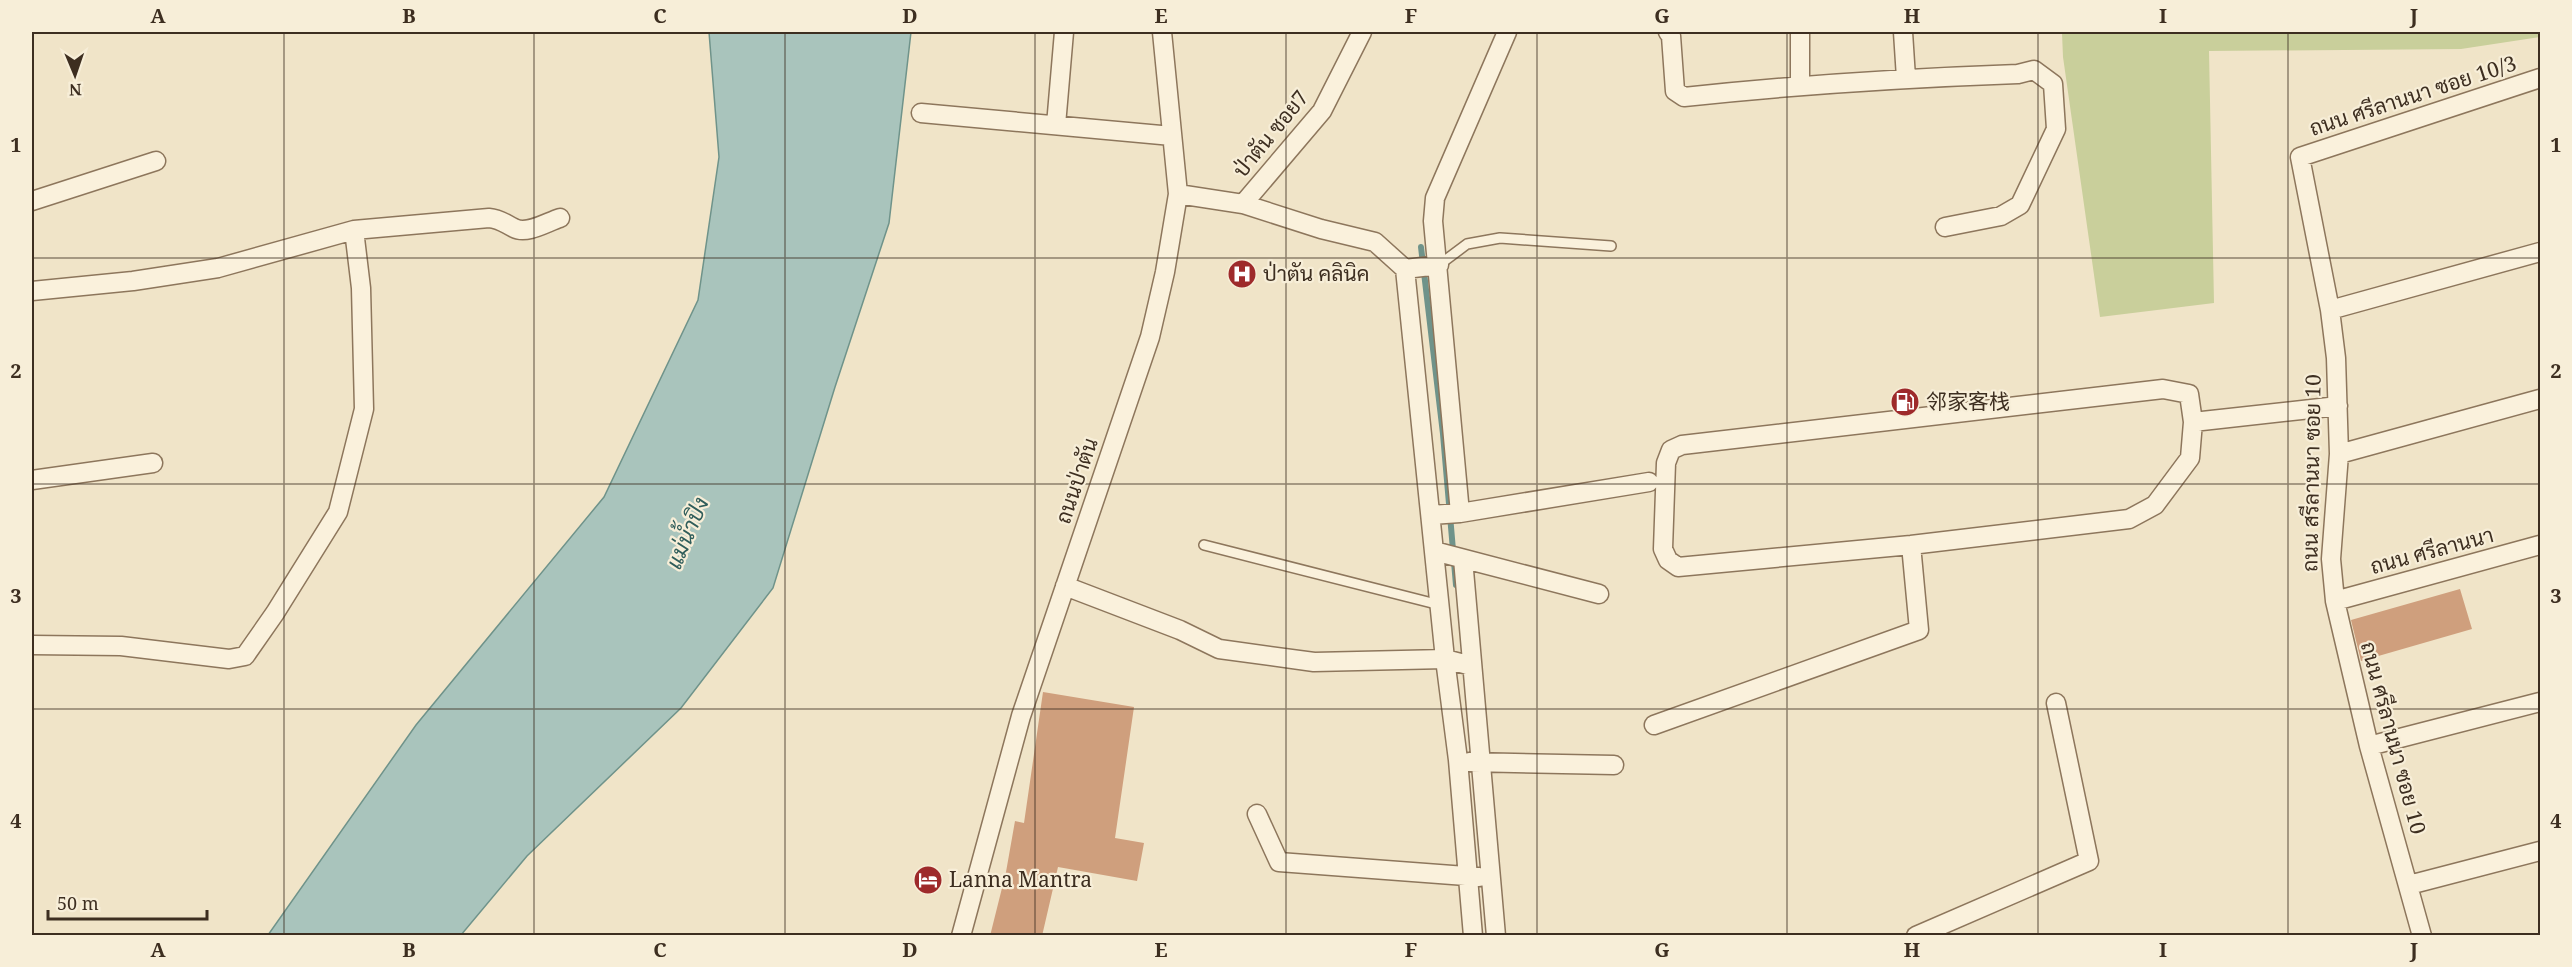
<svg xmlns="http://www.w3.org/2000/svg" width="2572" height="967" font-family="'Noto Serif','Noto Sans SC',Sarabun,serif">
	<rect width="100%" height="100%" fill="#f0e4c8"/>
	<!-- green -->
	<path fill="#c9cf9b" d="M1988,32H2540V37L2461,49L2209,51L2214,303L2100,317L2063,57L2062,33Z"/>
	<!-- water -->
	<path fill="#a9c4bc" stroke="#6f938a" stroke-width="1.5" d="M709,32H911L889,223L835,387L773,588L681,708L527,856L461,935H268L416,725L604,497L698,300L719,157Z"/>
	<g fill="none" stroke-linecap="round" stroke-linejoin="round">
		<!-- stream -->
		<path stroke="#6f938a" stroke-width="6" d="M1421,247L1443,434L1456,585"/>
	</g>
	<!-- building -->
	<path fill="#cf9f7d" d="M2460,589L2472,629L2361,661L2351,620Z
		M1043,692L1134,707L1115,838L1144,843L1137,881L1058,867L1042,936H990L1006,872L1015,821L1024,823Z"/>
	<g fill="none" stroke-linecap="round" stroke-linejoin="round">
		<!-- service casing -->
		<g stroke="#8d765c" stroke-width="12">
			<path id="service" d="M1439,265L1467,244L1500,238L1611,246
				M1204,545L1440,605"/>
		</g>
		<!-- minor casing -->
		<g stroke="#8d765c" stroke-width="21">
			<path id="minor" d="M1668,32L1671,36L1675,91L1684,97C1796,85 1906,78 2018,74L2034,70L2053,84L2056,129L2020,205L2001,216L1945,227
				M1800,32V85
				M1903,32L1906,78
				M921,113L1172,136
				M1056,125L1064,32
				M1178,194L1243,204L1322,111L1362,32
				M32,201L156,161
				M1243,204L1321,229L1375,242L1405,269L1445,659L1458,760L1473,936
				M1405,269L1439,265
				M32,291L133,281L218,268L354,230L489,218C500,219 504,223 514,228C527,235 547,222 560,218
				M2330,310L2540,252
				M2163,389L2189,394L2193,422L2190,458L2155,505L2129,519L1911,545L1678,567L1668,560L1663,549L1666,463L1671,450L1682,445Z
				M2193,422L2338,406
				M2339,454L2540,399
				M32,480L153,463
				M1460,513L1433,221L1435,198L1507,32
				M1431,515L1460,513L1649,482
				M1434,551L1599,594
				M1463,559L1496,936
				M1065,586L1180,630L1219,649L1314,662L1445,659L1472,666
				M2335,601L2540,545
				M32,645L121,646L229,659L245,656L275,613L338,512L364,409L361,288L354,230
				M1654,725L1919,630L1911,545
				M2369,746L2540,702
				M1469,762L1614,765
				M1257,814L1279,862L1479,877
				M2409,885L2540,851
				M961,936L1021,716L1150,337L1165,272L1178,194L1162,32
				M1916,936L2089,861L2056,703
				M2422,936L2369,746L2335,601L2331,559L2339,454L2336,358L2330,310L2300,157L2540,78"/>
		</g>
		<!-- service -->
		<use href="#service" stroke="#faf1dc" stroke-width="9"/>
		<!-- minor -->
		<use href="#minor" stroke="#faf1dc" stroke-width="18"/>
	</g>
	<!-- grid -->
	<path fill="none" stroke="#3d2e20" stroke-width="1.5" stroke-opacity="0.55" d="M284,32V936M534,32V936M785,32V936M1035,32V936M1286,32V936M1537,32V936M1787,32V936M2038,32V936M2288,32V936M32,258H2540M32,484H2540M32,709H2540"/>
	<!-- icons -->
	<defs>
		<g id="hospital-disc" transform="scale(1.5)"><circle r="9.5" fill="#9e2a2b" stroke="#f7eed8"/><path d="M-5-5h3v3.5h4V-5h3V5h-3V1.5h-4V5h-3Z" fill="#fff"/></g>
		<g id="fuel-disc" transform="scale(1.5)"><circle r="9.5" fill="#9e2a2b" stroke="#f7eed8"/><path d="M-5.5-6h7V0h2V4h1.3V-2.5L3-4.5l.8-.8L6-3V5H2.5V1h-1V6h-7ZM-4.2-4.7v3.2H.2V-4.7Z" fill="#fff"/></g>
		<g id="hotel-disc" transform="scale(1.5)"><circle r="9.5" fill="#9e2a2b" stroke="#f7eed8"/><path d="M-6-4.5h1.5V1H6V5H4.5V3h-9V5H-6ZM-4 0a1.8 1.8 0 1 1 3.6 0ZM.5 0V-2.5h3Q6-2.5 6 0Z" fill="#fff"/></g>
	</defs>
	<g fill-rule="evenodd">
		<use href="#hospital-disc" x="1242" y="274"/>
		<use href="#fuel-disc" x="1905" y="402"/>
		<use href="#hotel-disc" x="928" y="880"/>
	</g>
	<g text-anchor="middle" stroke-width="4.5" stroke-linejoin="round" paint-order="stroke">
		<!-- street labels -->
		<g font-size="21" fill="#3d2e20" stroke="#f7eed8">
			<text transform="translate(2413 96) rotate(-18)" y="7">ถนน ศรีลานนา ซอย 10/3</text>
			<text transform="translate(1271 134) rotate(-51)" y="7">ป่าตัน ซอย7</text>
			<text transform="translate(2312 473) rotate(-89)" y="7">ถนน สรีลานนา ซอย 10</text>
			<text transform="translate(1077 481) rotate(-71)" y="7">ถนนป่าตัน</text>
			<text transform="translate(2432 551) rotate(-15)" y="7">ถนน ศรีลานนา</text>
			<text transform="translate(2393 738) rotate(75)" y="7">ถนน ศรีลานนา ซอย 10</text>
		</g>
		<!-- poi labels -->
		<g font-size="21" fill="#3d2e20" stroke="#f7eed8" text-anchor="start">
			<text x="1263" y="281">ป่าตัน คลินิค</text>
			<text x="1926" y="409">邻家客栈</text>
			<text x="949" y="887">Lanna Mantra</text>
		</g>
		<!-- water labels -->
		<g font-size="22" font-style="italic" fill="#2f5d5a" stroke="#f7eed8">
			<text transform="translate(687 533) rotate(-67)" y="8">แม่น้ำปิง</text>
		</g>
	</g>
	<!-- border -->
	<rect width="2572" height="967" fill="none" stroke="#f7eed8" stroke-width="66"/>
	<!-- north arrow -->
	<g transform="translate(75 75) rotate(178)" stroke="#f7eed8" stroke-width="4.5" paint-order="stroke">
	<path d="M0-4.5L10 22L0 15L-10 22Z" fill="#3d2e20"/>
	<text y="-9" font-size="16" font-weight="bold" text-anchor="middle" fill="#3d2e20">N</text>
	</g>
	<!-- scale -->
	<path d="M48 910v9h159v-9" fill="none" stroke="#3d2e20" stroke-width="3"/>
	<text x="57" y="910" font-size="18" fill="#3d2e20" stroke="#f7eed8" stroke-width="4.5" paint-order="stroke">50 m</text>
	<rect x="33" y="33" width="2506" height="901" fill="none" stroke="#3d2e20" stroke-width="2"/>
	<g font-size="20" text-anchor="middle" font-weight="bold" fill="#3d2e20">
		<text x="158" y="23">A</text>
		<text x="409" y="23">B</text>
		<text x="660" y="23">C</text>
		<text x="910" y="23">D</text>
		<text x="1161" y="23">E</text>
		<text x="1411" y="23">F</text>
		<text x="1662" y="23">G</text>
		<text x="1912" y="23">H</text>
		<text x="2163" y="23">I</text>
		<text x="2414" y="23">J</text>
		<text x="16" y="152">1</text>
		<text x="2556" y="152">1</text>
		<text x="16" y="378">2</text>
		<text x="2556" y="378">2</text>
		<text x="16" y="603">3</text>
		<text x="2556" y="603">3</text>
		<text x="16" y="828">4</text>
		<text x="2556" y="828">4</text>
		<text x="158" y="957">A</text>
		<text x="409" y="957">B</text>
		<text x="660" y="957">C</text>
		<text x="910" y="957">D</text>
		<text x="1161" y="957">E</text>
		<text x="1411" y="957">F</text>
		<text x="1662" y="957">G</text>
		<text x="1912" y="957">H</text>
		<text x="2163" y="957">I</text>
		<text x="2414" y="957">J</text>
	</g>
</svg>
